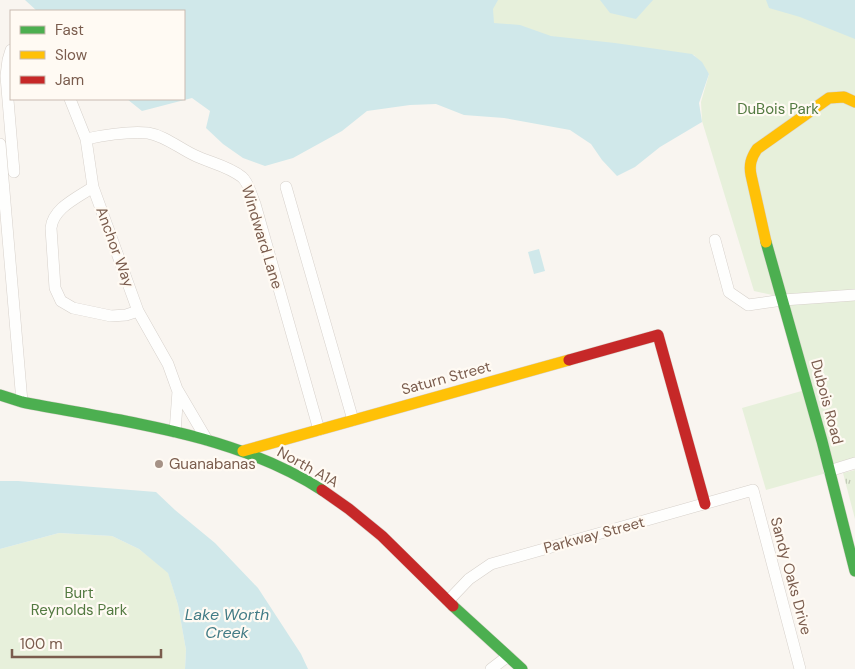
<svg xmlns="http://www.w3.org/2000/svg" width="855" height="669" font-family="'DM Sans',sans-serif">
	<defs>
		<pattern id="grass-tufts" width="24" height="20" patternUnits="userSpaceOnUse" patternTransform="scale(1.25)"><rect width="24" height="20" fill="#e7f0db"/><path d="M3 7l-1-3M5 7V3M7 7l1-3M15 17l-1-3M17 17v-4M19 17l1-3" fill="none" stroke="#c0c6b4"/></pattern>
	</defs>
	<rect width="100%" height="100%" fill="#f9f5f0"/>
	<!-- grass -->
	<path fill="url(#grass-tufts)" d="M855,470V519L843,473Z"/>
	<!-- park -->
	<path fill="#e7f0db" d="M497,0H855V465L766,490L742,408L805,390L777,296L754,291L702,121L701,102L709,74L694,55L532,34L493,23L491,10Z
		M59,533L112,536L139,549L168,572L178,605L186,650L185,669H0V549Z"/>
	<!-- water -->
	<path fill="#d0e8ea" d="M25,0H498L493,9L494,23L520,25L551,36L615,43L692,54L702,62L709,74L699,103L702,122L660,147L635,167L617,176L602,160L591,144L570,130L504,118L464,115L436,104L410,105L367,111L342,131L293,158L265,166L243,158L223,144L206,128L210,111L192,98L142,111L127,99H184V11H37Z
		M600,0H653L636,19L610,13Z
		M766,0H855V39L800,17L769,8Z
		M539,249L545,271L534,274L528,252Z
		M0,481H18L156,492L175,510L215,543L258,588L301,654L308,669H185L186,650L178,605L168,573L139,549L112,536L59,533L0,549Z"/>
	<g fill="none" stroke-linecap="round" stroke-linejoin="round">
		<!-- street casing -->
		<g stroke="#d7d1cb" stroke-width="12">
			<path id="street" d="M11,50L8,60L6,76L14,172
				M70,99L86,139L93,187L138,311L168,364L177,389L207,440
				M86,139C105,135 128,131 148,133C166,136 180,149 196,156C211,163 228,166 242,177C249,183 251,195 255,204L319,430
				M0,144L22,402
				M93,187C77,198 53,208 51,228L55,288L61,301L73,308L111,316L126,315L138,311
				M286,187L353,420
				M715,240L729,292L748,305L783,300L855,295
				M175,432L178,391
				M829,471L855,463
				M448,601L469,579L491,564L753,490L800,669
				M491,669L508,656"/>
		</g>
		<!-- fast casing -->
		<g stroke="#d9d2cb" stroke-width="12">
			<path id="fast" d="M766,242L822,441L855,571
				M0,395L22,402C124,422 233,433 322,490
				M453,606L522,669"/>
		</g>
		<!-- slow casing -->
		<g stroke="#d9d2cb" stroke-width="12">
			<path id="slow" d="M766,242L751,175C749,165 751,158 757,149L829,98L844,97L855,102
				M243,451L569,360"/>
		</g>
		<!-- jam casing -->
		<g stroke="#d9d2cb" stroke-width="12">
			<path id="jam" d="M569,360L658,335L705,504
				M322,490L349,509L382,536L453,606"/>
		</g>
		<!-- street -->
		<use href="#street" stroke="#fefefd" stroke-width="11"/>
		<!-- fast -->
		<use href="#fast" stroke="#4caf50" stroke-width="11"/>
		<!-- slow -->
		<use href="#slow" stroke="#ffc107" stroke-width="11"/>
		<!-- jam -->
		<use href="#jam" stroke="#c62828" stroke-width="11"/>
	</g>
	<!-- markers -->
	<circle fill="#a69286" stroke="#fffaf3" stroke-width="2" cx="159" cy="464" r="5"/>
	<g text-anchor="middle" stroke-width="4.5" stroke-linejoin="round" paint-order="stroke">
		<!-- park labels -->
		<g font-size="15" fill="#537a41" stroke="#fffaf3">
			<text x="778" y="114">DuBois Park</text>
			<text x="79" y="598">Burt<tspan x="79" dy="17">Reynolds Park</tspan></text>
		</g>
		<!-- street labels -->
		<g font-size="15" fill="#7a5c4d" stroke="#fffaf3">
			<text transform="translate(262 237) rotate(73)" y="5">Windward Lane</text>
			<text transform="translate(115 247) rotate(70)" y="5">Anchor Way</text>
			<text transform="translate(446 378) rotate(-15)" y="5">Saturn Street</text>
			<text transform="translate(827 402) rotate(75)" y="5">Dubois Road</text>
			<text transform="translate(308 467) rotate(29)" y="5">North A1A</text>
			<text transform="translate(594 535) rotate(-15)" y="5">Parkway Street</text>
			<text transform="translate(791 576) rotate(75)" y="5">Sandy Oaks Drive</text>
		</g>
		<!-- poi labels -->
		<g font-size="15" fill="#7a5c4d" stroke="#fffaf3" text-anchor="start">
			<text x="169" y="469">Guanabanas</text>
		</g>
		<!-- water labels -->
		<g font-size="16" font-style="italic" fill="#437c86" stroke="#fffaf3">
			<text x="227" y="620">Lake Worth<tspan x="227" dy="18">Creek</tspan></text>
		</g>
	</g>
	<!-- legend -->
	<rect x="10" y="10" width="175" height="90" fill="#fffaf3" stroke="#cabbb1"/>
	<rect x="20" y="26" width="25" height="8" fill="#4caf50" stroke="#cabbb1"/>
	<text x="55" y="35" font-size="15" fill="#7a5c4d">Fast</text>
	<rect x="20" y="51" width="25" height="8" fill="#ffc107" stroke="#cabbb1"/>
	<text x="55" y="60" font-size="15" fill="#7a5c4d">Slow</text>
	<rect x="20" y="76" width="25" height="8" fill="#c62828" stroke="#cabbb1"/>
	<text x="55" y="85" font-size="15" fill="#7a5c4d">Jam</text>
	<!-- scale -->
	<path d="M12 649v8h149v-8" fill="none" stroke="#7a5c4d" stroke-width="2.5"/>
	<text x="20" y="649" font-size="15" fill="#7a5c4d" stroke="#fffaf3" stroke-width="4" paint-order="stroke">100 m</text>
</svg>
